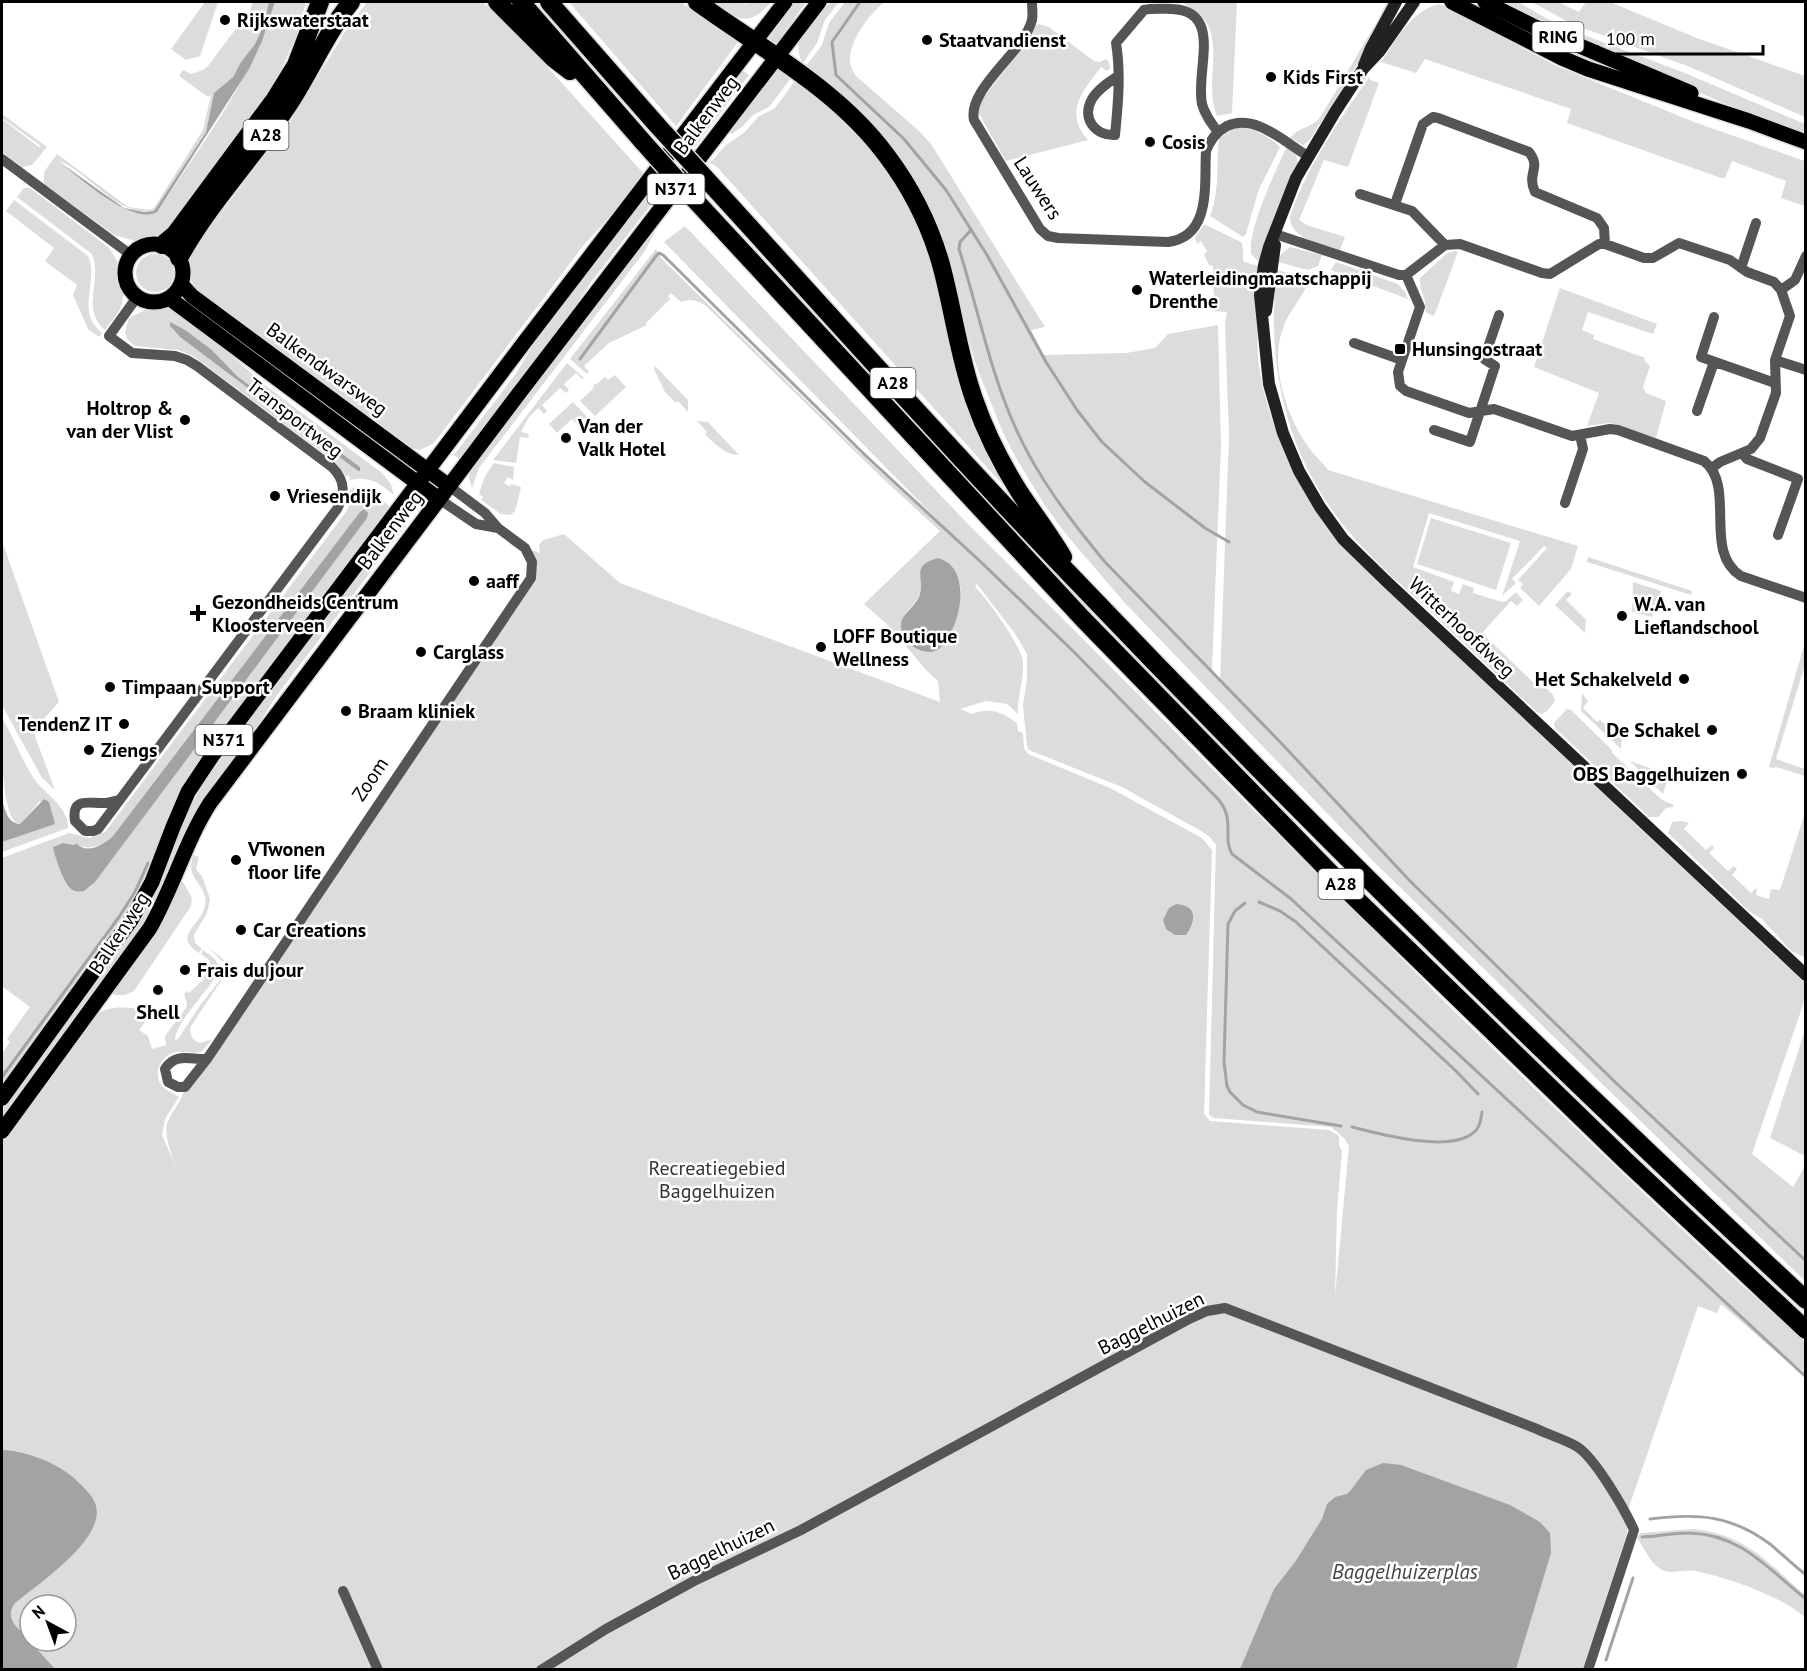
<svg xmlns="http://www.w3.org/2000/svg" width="1807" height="1671" font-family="'PT Sans',sans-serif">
	<rect width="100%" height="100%" fill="#fff"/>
	<!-- green -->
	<path fill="#dcdcdc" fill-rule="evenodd" d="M205,2H218L200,56L186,60L171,49Z
		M253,2H269L264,25L255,44L241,62L233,77L214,93L206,132L154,211C113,216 93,174 59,161L124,209C135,214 149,216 159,209C201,145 254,76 275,2H306L296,37L278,76L257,108L213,167L194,201L162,235L139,242L114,235L44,184V172L57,154L128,207L150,210L154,208L203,130L211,95L208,97L179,76L183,70L191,74L203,70L208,66L250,10Z
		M367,2H482L506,21L644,174L622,203L583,246L434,443L420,450L407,447L204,298C184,276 185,265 200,240L290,122L348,27Z
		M569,2H681L738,42L676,126Z
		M713,2H737L746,4L748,2H771C748,29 738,19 713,2Z
		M792,2H806L774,48L764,40Z
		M831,2H839L825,20L817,43L803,63C787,39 816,18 831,2Z
		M845,2H884C869,15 848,42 850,63C851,68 854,72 856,76L919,131L931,144L1045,327L1031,330L1044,355L1126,353L1155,348L1168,334L1218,325L1221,445L1212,669L1220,680L1229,436L1225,324L1227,312L1214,311L1213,266L1209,265L1204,255L1207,251L1201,241L1197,244L1195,237L1203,226L1206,225L1241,242C1245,248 1241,255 1244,262L1262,267C1260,297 1256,328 1258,359C1261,386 1269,412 1279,438C1303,498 1334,538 1379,583L1805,983V999L1752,1154L1793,1187L1805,1166V1281L1374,862L1124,602L1065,533L1044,504L1016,458L1003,433L977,368L946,260L916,184L885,137L859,110L806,66L822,45L829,23Z
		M1183,2H1237L1232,113L1217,116C1205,87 1220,56 1209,27C1205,15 1190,10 1183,2Z
		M1387,2H1391V4L1349,79L1309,141L1303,145L1290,138C1298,127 1313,128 1321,116L1375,25Z
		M1495,2H1518L1560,26L1685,73L1805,124V134L1721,102Z
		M1532,2H1558L1579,12L1586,2H1610L1697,38L1805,76V117L1690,67L1572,24Z
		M1440,4L1554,65L1694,122L1805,161V206L1781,198L1786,181L1732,161L1725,178H1721L1567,123L1571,109L1425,59L1416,73L1381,62C1397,39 1411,10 1440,4Z
		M1039,24L1049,27L1094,61L1100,62L1106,59L1109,62L1110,68L1107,71L1101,67C1083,91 1063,112 1088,140L1006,161L978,112L981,101L1030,37L1036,25Z
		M776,67L791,78L769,107L753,115L742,127L731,134L727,131Z
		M740,69L749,75L695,147L689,140Z
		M1369,77L1370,80L1379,83L1348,167L1324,160L1299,220L1307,225L1345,237L1340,250C1324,244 1289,239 1290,217C1307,165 1339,122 1369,77Z
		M795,81L833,111L862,139L883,164L912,209L931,256L959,359L1028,513L717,167L710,163L726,145L745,132L758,117L775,108Z
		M2,114L47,147L32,165L22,167L2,152V119L39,147L41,146L2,118Z
		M1241,127C1256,130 1270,137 1280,147L1259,189L1246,234L1243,237L1210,216C1220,192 1216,165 1219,139L1232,129Z
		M1286,148L1296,155L1298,164L1264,262L1258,261L1251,254C1248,228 1275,173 1286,148Z
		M653,185L660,193L591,282L562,327L461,460L454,455L515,375L547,322Z
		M24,188H30L108,247C121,263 129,291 119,311C115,318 109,323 105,330C80,308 103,279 92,254L17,197Z
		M14,200L88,256C100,282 74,310 102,333L99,337L88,329L73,295L77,285L45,261L54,248L6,211Z
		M658,225L645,251L479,468L472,488L469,477L473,463Z
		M685,226L967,523L1452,1009L1619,1170L1725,1270L1805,1342V1377L1721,1304L1717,1313L1698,1306L1628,1510L1627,1534L1583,1669H2V1142L95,1016C105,1007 120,1007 134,1008L138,1017L145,1022L139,1030L148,1036L152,1049L166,1045L165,1036L186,1008L187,1003L184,994L187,991L189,993L204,979V977L211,970L210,961L201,954L203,950C211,956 221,961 218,972C209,991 176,1021 175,1040L178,1039L201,1004L225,974L223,962L207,946L223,959L227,972L191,1026C189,1035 192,1040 200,1043L213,1039L201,1052C193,1054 185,1051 176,1052C161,1055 152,1074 162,1086C166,1091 173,1093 179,1097L165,1119L162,1135L189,1196C182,1178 160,1138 168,1121C174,1108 182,1101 185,1087L531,578L525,548L540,553L539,545L543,540L564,534L620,583L940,702L938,681L927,671L888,625L864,604L940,531L880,476L706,306C698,300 690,298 681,302L671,293L668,296L670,299L646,323L647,325L609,343L584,366L589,372L587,374L570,359L656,249L662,259L861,454L970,553L664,242ZM937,558C955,567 958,571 961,591L904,615C909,608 919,600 920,592C923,574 914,565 937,558ZM977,584L1016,635L1027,654V679L1023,705L1027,746L1029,750L1122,787L1201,831L1210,837L1216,845L1209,1115L1214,1118L1331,1127L1344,1138L1349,1146L1335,1296L1337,1210L1342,1151L1339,1145V1136L1329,1130L1210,1121L1204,1114L1212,850L1202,838L1110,788L1028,754L1024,748L1023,733L1018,731L1017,723C1002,712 990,707 972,714L960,709L986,701L1007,704L1018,714C1017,697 1024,680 1023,663C1023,648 987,598 975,587ZM30,1605H66V1641H30Z
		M1290,247L1322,255L1318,266L1308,270L1278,262L1281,254Z
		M1454,251L1458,252L1434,316L1425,312C1428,300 1418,290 1420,278L1446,254Z
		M136 273a19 19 0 1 1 38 0a19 19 0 1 1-38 0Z
		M1336,262L1398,284L1405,292L1408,299L1331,270Z
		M1277,270L1303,277L1307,284C1302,299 1288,312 1283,328C1270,362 1285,412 1305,442C1311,452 1321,461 1328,470L1578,546L1571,569L1539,606L1520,588L1523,584L1518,580L1547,548L1544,546L1512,579L1516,583L1502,596L1520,541L1429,513L1413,567L1454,582L1451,591L1459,594L1463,584L1474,588L1473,593L1502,602L1506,601L1516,592L1523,600L1517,606L1511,601L1482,633L1539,688L1545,687L1553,695L1555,701L1547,711L1542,714L1537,712C1501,678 1464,644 1428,609C1407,590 1385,571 1365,550C1291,473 1264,375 1277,270Z
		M1560,288L1657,324L1653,334L1588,312L1582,330L1594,335L1593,339L1645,358L1644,360L1650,366L1643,387L1646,393L1666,401L1656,438L1609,423L1587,426L1599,393L1534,367Z
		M168,307L188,317L266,386L382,473L391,484L394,495C379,483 370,476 350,480L349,476H346L335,462L193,356L178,350L135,346L127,339L125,332L129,318L147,309ZM172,323L212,350L237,376L360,467V471H358L180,337L172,329Z
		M567,363L584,378L582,379L576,373L564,384L569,390L566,393L560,388L542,405L547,411L544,414L538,408L529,417L521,432L529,434L528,438L520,437L516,463L493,460Z
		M655,366L688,400V412L678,401L676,403L665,392L654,369Z
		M615,375L626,387L595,416L580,401L593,389L594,384H597L605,377L608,380Z
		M573,402L587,417L582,422L583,424L580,427L572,419L557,433L549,424Z
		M697,421L708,422L739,455C726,455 714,444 705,434L707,432Z
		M494,463L514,467L513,480L508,477L504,483L509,486L512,484L521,487L515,511L510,515L501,514L481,500L483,497L479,494L485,476Z
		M354,487L363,494L368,487L382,496L381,499L389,506L387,510L389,512L202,759L140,895L2,1087V1054L10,1042L7,1039L30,1007L2,986L3,968L2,858L69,833L89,838L105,832L346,512L349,506L350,490ZM360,512L73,890L68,886L53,847L63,843L74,845L76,843L78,846C93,849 102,847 113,836Z
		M400,518L407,524L277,695L246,744L151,917L2,1122V1110L134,931L158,887L182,823L205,780Z
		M1431,518L1511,543L1496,590L1417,564Z
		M2,541L59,702L33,731L55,790L42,778L2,705Z
		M1588,557L1692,591L1691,595L1587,562Z
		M1633,582L1661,591L1652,617L1632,612Z
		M1568,591L1572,594L1566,600L1586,620L1585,633L1555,605Z
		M1805,642V665L1776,759L1805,769V776L1776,767L1773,768L1769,767Z
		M1582,693L1588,701L1583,708L1597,722L1600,720L1607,726L1611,722L1622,732L1621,749L1581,711Z
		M1567,709L1571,710L1612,750V753L1662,800L1674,805L1673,807L1666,808L1658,817H1649L1555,728L1554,723Z
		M2,718C14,737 26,772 41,787C53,799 68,810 68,828L2,852V842L55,823L40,801L20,824C0,822 2,738 2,718Z
		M1630,761L1669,775L1663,794Z
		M1805,813L1806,956L1804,957L1791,951L1762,919L1749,911L1668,833L1672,822L1682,821L1689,823L1684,829L1706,850L1712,845L1714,848L1709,853L1728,871L1734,866L1737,869L1732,875L1751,893L1757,887L1756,895L1769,899L1771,889L1780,890Z
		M193,855L199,857L196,869L202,876L210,899L207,913L194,935L195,943L202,949L199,953C172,935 200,927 205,906C209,890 193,882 191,868C191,866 192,859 193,855Z
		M181,882H183L192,898L191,906L134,991L125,995H114L112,992Z
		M1805,1030V1156L1770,1138Z
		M1694,1529C1746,1535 1768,1562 1805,1595V1617C1778,1595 1729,1578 1695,1571C1683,1569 1669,1576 1659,1568C1649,1561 1644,1547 1637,1538L1640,1533Z"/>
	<!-- water -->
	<path fill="#a3a3a3" d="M269,2H275L262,41L249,69L157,212C131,226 80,177 59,162L124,208L144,212L154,211L206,132L214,93L233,77L241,62L255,44L264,25Z
		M170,322L185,330L212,350L237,376L360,467V471H358L180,337L170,326Z
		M364,509L368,513L367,518L95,882L84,891C79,892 74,892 70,888C63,881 55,857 53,847L63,843L74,845L76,843C86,855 104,845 113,836L360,512Z
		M937,558C974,566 961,628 940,648C930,657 911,649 905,638C892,615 915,611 920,594C924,576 911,566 937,558Z
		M2,799C5,809 7,823 20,824L44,799L49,802L55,824L2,842Z
		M1176,904C1198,906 1196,920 1186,935H1175L1166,929L1163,920L1169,908Z
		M2,1450C26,1451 55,1462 74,1478C81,1485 91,1493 95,1503C109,1537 38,1584 15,1603C10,1611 9,1615 14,1624L55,1669H2Z
		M1383,1463L1401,1465L1510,1505L1540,1522L1550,1533L1551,1553L1516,1669H1240L1274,1589L1295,1562L1322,1519L1327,1504L1335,1497L1347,1494L1351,1490L1366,1470Z"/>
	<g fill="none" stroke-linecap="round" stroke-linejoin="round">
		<!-- stream -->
		<path stroke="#a3a3a3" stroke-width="3" d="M860,2L832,42L836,75L904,139L946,190L987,255L1046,362L1077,410L1102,442L1145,482L1205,528L1229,542
			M971,230L960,242L959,249C978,309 990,372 1016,429C1038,478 1071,521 1105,562L1283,745L1410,881L1615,1082L1806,1261
			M580,359L656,256L659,253L663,255L865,455L983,564L1075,653L1218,799C1236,820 1222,837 1232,854L1290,898L1806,1377
			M1259,902L1280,911L1296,922L1456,1071L1478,1094
			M1245,903L1235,911L1228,924L1224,1062L1227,1086L1230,1092L1243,1105L1257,1112L1341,1126
			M2,1077L119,917L135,892L148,863
			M1352,1127C1381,1134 1448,1153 1473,1133C1480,1128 1481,1119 1482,1112
			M1650,1519C1697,1513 1731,1515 1770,1544C1782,1554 1793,1565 1806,1575
			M1642,1537C1658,1536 1673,1533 1689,1533C1741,1534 1768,1569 1806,1599
			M1606,1660L1633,1578"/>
		<!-- primary casing -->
		<g stroke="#dbdbdb" stroke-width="18">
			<path id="primary" d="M1452,2L1562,58L1588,69L1749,121L1806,142
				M1485,2L1535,27L1691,93
				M125 273a29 29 0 1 1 58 0a29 29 0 1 1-58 0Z
				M181,284L192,296L449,486
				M169,298L439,499
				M2,1098L131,920L152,882L173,827L188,792L212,756L523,344L785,2
				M2,1131L150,928C173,888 185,842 210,803L517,396L819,2"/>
		</g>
		<!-- highway casing -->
		<g stroke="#dbdbdb" stroke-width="21">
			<path id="highway" d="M497,2L553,58L570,71
				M521,2L644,143
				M549,2L657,125
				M697,2C762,49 839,90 887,156C911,188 929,224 940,261C953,307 958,354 974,399C985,431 1001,463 1020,493C1034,514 1050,535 1063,557
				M708,181C825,309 940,439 1060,564C1301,817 1550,1062 1806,1300
				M694,199L1083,619L1352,895L1626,1161L1806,1330
				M162,245L175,234L275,99L296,65L320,2
				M179,258C209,203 254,157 289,104C311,71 326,33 351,2"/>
		</g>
		<!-- street -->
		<path stroke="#555" stroke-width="10" d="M1032,2C1032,7 1033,15 1032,20C1024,52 967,89 974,120L1040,229L1048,236L1058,238L1168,242C1212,236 1204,184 1206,151C1210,140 1216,132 1227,126C1255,113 1284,142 1308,156
			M1118,76C1109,82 1098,89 1092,99C1081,118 1095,136 1115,135C1118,105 1121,73 1116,43L1144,10C1153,8 1162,9 1172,9C1224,11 1195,71 1202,104C1205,115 1211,123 1218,132
			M2,159L131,255
			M1360,194L1412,211L1445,245
			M1395,204L1423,124L1433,117L1438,118L1529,152C1542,169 1526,172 1535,192L1597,218L1604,228L1605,244
			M1275,234L1399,275H1406L1445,245L1460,244L1542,273L1550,274L1599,244H1605L1644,258H1653L1679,243L1730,260L1747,272L1774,282L1781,290L1790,316L1775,360L1776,393L1760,438L1751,449L1720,462L1712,468
			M1741,268L1756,223
			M1406,275L1420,307L1398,372L1400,386L1406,391L1469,413L1494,409L1572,436L1610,429L1618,430L1704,461C1737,487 1702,552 1741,576L1806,598
			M1781,290L1795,280L1806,256
			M1714,317L1701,357L1775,383
			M1354,343L1402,360
			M1775,360L1806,370
			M1697,411L1714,362
			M1434,430L1470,442L1495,366L1484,359L1499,315
			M1742,453L1747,459L1798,479L1778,535
			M439,499L476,524L498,528
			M1565,503L1583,449L1580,435
			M119,800C115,801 109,803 105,803C90,804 71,796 75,821L85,831H93L98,829L337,509C346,493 345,480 332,467L197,366L187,360L175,356L132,353L109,336L137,297
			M207,1059C191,1060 176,1052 165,1069L168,1082L178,1087H185L207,1059L531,578L532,562L525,548L498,528L485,513L449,486
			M343,1591L378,1670
			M541,1670L606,1629L694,1581L801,1530L1187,1320L1207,1311L1225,1308L1537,1429C1549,1435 1564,1439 1576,1446C1594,1456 1625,1510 1634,1530L1588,1670"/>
		<!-- secondary -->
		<path stroke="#222" stroke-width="12" d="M1414,2L1379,52L1363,69L1335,112L1296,178L1269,247L1264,265L1260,295L1269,384L1283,433L1299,471L1320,507L1343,539L1386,581L1806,975
			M1364,65L1371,48L1396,2
			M1266,311L1275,245"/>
		<!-- primary -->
		<use href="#primary" stroke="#000" stroke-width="15"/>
		<!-- highway -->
		<use href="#highway" stroke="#000" stroke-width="18"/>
		<!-- highway-bridge casing -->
		<g stroke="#dbdbdb" stroke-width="21" stroke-linecap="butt">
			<path id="highway-bridge" d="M657,125L708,181
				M644,143L694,199"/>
		</g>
		<!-- highway-bridge -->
		<use href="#highway-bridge" stroke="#000" stroke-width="18"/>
	</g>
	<!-- markers -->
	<g fill="#000" stroke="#fff" stroke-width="2">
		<circle cx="225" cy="20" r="6"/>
		<circle cx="927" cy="40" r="6"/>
		<circle cx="1271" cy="77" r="6"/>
		<circle cx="1150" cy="142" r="6"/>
		<circle cx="1137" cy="290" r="6"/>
		<rect x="1394" y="343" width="12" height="12" rx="3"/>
		<circle cx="185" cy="420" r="6"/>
		<circle cx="566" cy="438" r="6"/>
		<circle cx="275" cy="496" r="6"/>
		<circle cx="474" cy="581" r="6"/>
		<path d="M195 604h6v6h6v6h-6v6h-6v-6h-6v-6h6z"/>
		<circle cx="1622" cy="616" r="6"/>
		<circle cx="821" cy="647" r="6"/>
		<circle cx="421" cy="652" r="6"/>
		<circle cx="1684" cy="679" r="6"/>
		<circle cx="110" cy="687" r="6"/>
		<circle cx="346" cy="711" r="6"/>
		<circle cx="124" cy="724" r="6"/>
		<circle cx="1712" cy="730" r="6"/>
		<circle cx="89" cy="750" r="6"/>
		<circle cx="1742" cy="774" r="6"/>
		<circle cx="236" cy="860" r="6"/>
		<circle cx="241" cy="930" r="6"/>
		<circle cx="185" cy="970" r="6"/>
		<circle cx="158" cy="990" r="6"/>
	</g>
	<g text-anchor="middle" stroke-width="5" stroke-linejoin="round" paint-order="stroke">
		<!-- shield labels -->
		<g fill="#fff" stroke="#4c4c4c" stroke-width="1.5">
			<rect x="1532.5" y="22" width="51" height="30" rx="4.5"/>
			<rect x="243.5" y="120" width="45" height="30" rx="4.5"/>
			<rect x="647.5" y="174" width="57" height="30" rx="4.5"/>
			<rect x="870.5" y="368" width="45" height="30" rx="4.5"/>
			<rect x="195.5" y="725" width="57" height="30" rx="4.5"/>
			<rect x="1318.5" y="869" width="45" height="30" rx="4.5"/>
		</g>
		<g font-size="18" font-weight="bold" fill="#000">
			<text x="1558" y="43">RING</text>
			<text x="266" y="141">A28</text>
			<text x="676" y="195">N371</text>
			<text x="893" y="389">A28</text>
			<text x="224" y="746">N371</text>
			<text x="1341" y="890">A28</text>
		</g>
		<!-- poi labels -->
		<g font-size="20" font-weight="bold" fill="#000" stroke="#fff" text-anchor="start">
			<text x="237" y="27">Rijkswaterstaat</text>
			<text x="939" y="47">Staatvandienst</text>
			<text x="1283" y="84">Kids First</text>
			<text x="1162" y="149">Cosis</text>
			<text x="1149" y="285">Waterleidingmaatschappij<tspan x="1149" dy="23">Drenthe</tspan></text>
			<text x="1412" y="356">Hunsingostraat</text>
			<text x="173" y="415" text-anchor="end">Holtrop &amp;<tspan x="173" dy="23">van der Vlist</tspan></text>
			<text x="578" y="433">Van der<tspan x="578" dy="23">Valk Hotel</tspan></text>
			<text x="287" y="503">Vriesendijk</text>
			<text x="486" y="588">aaff</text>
			<text x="212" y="609">Gezondheids Centrum<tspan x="212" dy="23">Kloosterveen</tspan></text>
			<text x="1634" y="611">W.A. van<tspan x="1634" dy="23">Lieflandschool</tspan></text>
			<text x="833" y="643">LOFF Boutique<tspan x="833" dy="23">Wellness</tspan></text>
			<text x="433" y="659">Carglass</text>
			<text x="1672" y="686" text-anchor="end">Het Schakelveld</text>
			<text x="122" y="694">Timpaan Support</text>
			<text x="358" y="718">Braam kliniek</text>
			<text x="112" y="731" text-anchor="end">TendenZ IT</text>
			<text x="1700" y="737" text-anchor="end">De Schakel</text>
			<text x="101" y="757">Ziengs</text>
			<text x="1730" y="781" text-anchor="end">OBS Baggelhuizen</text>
			<text x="248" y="856">VTwonen<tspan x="248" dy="23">floor life</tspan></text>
			<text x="253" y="937">Car Creations</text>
			<text x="197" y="977">Frais du jour</text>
			<text x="158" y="1019" text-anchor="middle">Shell</text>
		</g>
		<!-- street labels -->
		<g font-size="20" fill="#000" stroke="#fff">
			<text transform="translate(706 115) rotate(-53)" y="7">Balkenweg</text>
			<text transform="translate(1038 188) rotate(57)" y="7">Lauwers</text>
			<text transform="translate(327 369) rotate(36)" y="7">Balkendwarsweg</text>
			<text transform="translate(295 418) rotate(38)" y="7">Transportweg</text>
			<text transform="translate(390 530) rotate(-53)" y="7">Balkenweg</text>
			<text transform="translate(1462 627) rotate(43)" y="7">Witterhoofdweg</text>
			<text transform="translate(370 779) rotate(-56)" y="7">Zoom</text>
			<text transform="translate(119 933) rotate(-57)" y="7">Balkenweg</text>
			<text transform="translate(1151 1323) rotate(-27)" y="7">Baggelhuizen</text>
			<text transform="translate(721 1549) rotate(-26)" y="7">Baggelhuizen</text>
		</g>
		<!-- park labels -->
		<g font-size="20" fill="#333" stroke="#fff">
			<text x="717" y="1175">Recreatiegebied<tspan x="717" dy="23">Baggelhuizen</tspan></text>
		</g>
		<!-- water labels -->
		<g font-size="21" font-style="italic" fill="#444" stroke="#fff">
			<text x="1405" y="1579">Baggelhuizerplas</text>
		</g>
	</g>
	<!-- border -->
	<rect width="1807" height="1671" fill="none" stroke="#000000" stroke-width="6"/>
	<!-- north arrow -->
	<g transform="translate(48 1623) rotate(319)"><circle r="28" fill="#ffffff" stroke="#999999" stroke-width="1.5"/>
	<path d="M0-4.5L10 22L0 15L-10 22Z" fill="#000000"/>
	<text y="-9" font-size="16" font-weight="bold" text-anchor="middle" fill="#000000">N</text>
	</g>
	<!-- scale -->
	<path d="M1597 45v9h166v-9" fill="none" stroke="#000000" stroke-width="3"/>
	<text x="1606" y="45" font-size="18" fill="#000000" stroke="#ffffff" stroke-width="4.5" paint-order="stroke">100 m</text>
</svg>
